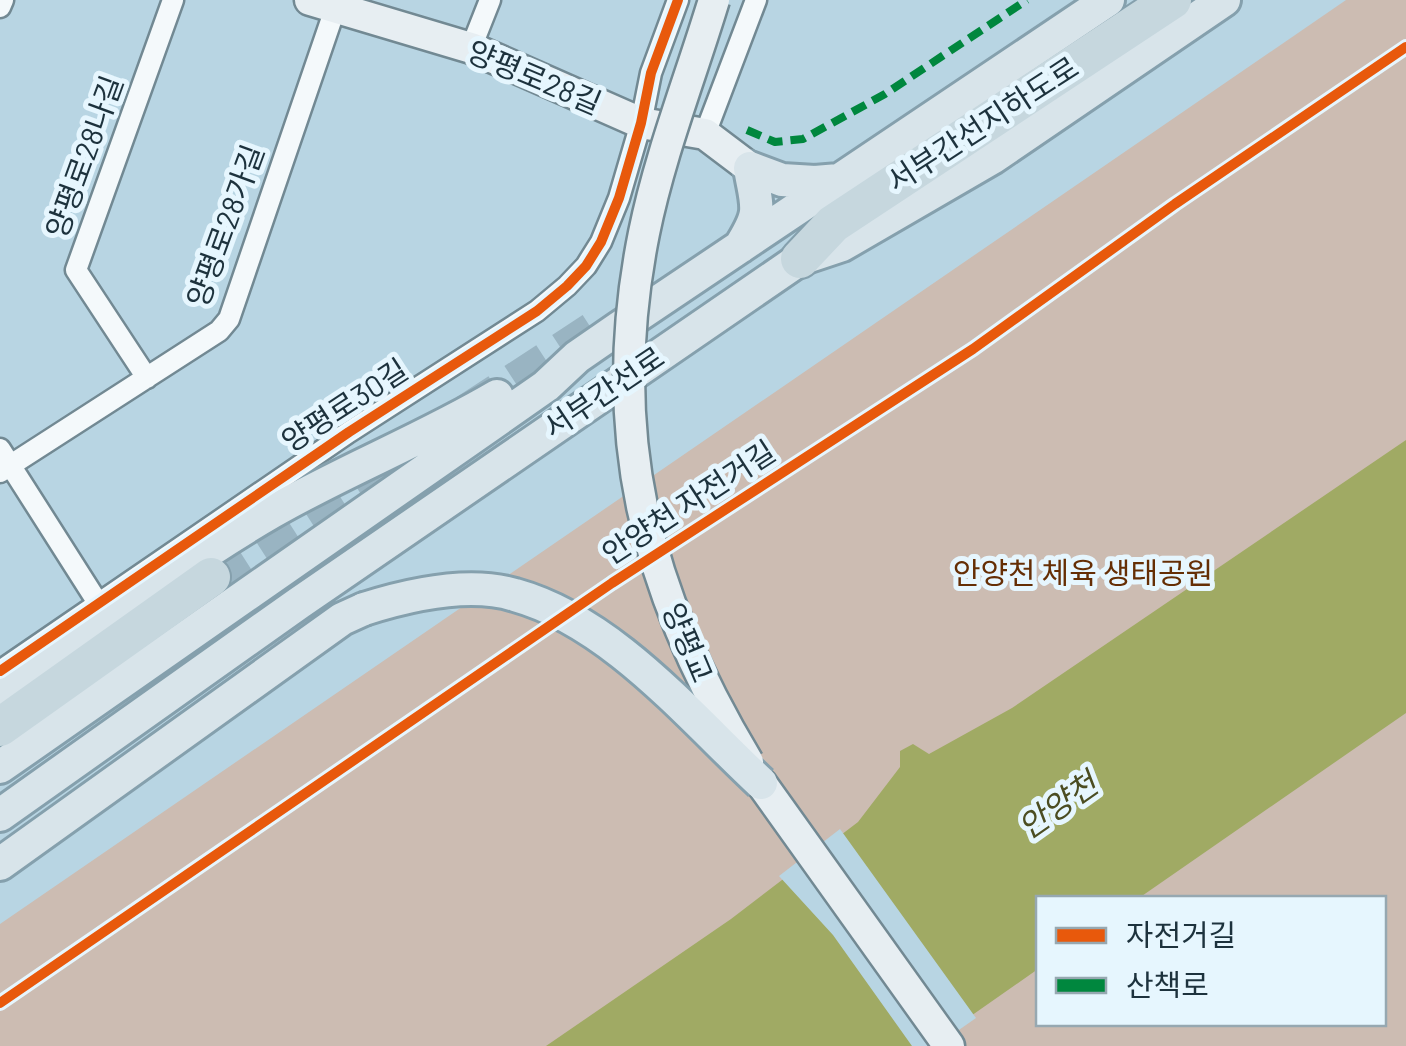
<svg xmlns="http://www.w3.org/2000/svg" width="1406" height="1046" font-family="Barlow,'Noto Sans KR',sans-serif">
	<rect width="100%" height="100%" fill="#b8d5e3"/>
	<!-- green -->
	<path fill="#ccbcb2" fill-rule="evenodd" d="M1346,0H1406V1046H0V924ZM1038,898H1384V1024H1038Z"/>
	<!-- water -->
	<path fill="#a0aa64" d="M1406,440V713L1139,898H1038V969L928,1046H546L731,919L858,822L900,767V751L913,744L929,754L1012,708Z"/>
	<!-- pier -->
	<path fill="#b8d5e3" d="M840,829L976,1018L936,1046H912L833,935L779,876Z"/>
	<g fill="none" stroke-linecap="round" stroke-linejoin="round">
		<!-- highway-tunnel -->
		<path stroke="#99b4c2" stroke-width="38" stroke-dasharray="38 19" stroke-linecap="butt" d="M467,413L593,331
			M211,577L383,467"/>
		<!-- street casing -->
		<g stroke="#728993" stroke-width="25">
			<path id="street" d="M0,7L3,0
				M471,48L490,0
				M705,134L756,0
				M147,378L76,270L173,0
				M0,449L98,603
				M0,472L219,331L229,319L335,9
				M0,671L349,432L537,311L567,286L586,266L601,242L619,198L641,123L651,73L678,0"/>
		</g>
		<!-- secondary casing -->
		<g stroke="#728993" stroke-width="35">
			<path id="secondary" d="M310,0L471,48L641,123L705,134L750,168
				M761,783L949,1046"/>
		</g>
		<!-- primary casing -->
		<g stroke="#85a0ad" stroke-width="38">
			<path id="primary" d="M740,247C763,210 757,209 750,168L782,180L815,182L839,180
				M0,699C89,636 177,567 272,512C345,470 424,439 497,396
				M0,767L546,386L577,357L619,328L1108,0
				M0,815L299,603L800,259L842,245L992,158L1224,0
				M0,864L342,619L364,609"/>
		</g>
		<!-- highway casing -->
		<g stroke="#85a0ad" stroke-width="42">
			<path id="highway" d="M800,259L833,224L1172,0
				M0,727L211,577"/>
		</g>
		<!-- street -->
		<use href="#street" stroke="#f4f9fb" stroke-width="20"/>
		<!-- secondary -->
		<use href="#secondary" stroke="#e7eef2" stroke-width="30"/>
		<!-- primary -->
		<use href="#primary" stroke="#d8e4ea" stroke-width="32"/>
		<!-- highway -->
		<use href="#highway" stroke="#c6d7de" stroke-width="38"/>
		<!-- secondary-bridge casing -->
		<g stroke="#728993" stroke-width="35" stroke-linecap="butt">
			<path id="secondary-bridge" d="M714,0C691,76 660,154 644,233C604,432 645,591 748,762"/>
		</g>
		<!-- primary-bridge casing -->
		<g stroke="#85a0ad" stroke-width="38" stroke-linecap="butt">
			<path id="primary-bridge" d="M364,609C408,595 469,581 515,595C612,622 689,716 761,783"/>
		</g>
		<!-- secondary-bridge -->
		<use href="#secondary-bridge" stroke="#e7eef2" stroke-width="30"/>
		<!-- primary-bridge -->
		<use href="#primary-bridge" stroke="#d8e4ea" stroke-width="32"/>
		<!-- quiet -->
		<path stroke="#00873e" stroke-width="8" stroke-dasharray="15 8" stroke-linecap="butt" d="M747,130L775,142L803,139L885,94L1027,0"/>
		<!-- cycleway casing -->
		<g stroke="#e6f6fe" stroke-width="16">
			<path id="cycleway" d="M0,671L349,432L537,311L567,286L586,266L601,242L619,198L641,123L651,73L678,0
				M0,1003L612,583L973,349L1175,204L1406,47"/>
		</g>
		<!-- cycleway -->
		<use href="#cycleway" stroke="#e8590c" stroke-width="10"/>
	</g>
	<g text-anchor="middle" stroke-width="10" stroke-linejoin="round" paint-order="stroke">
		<!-- street labels -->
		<g font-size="30" fill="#1d323d" stroke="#e6f6fe">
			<text transform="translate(534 78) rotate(23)" y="10">양평로28길</text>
			<text transform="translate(983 125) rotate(-33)" y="10">서부간선지하도로</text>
			<text transform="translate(85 157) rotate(-70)" y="10">양평로28나길</text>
			<text transform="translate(226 226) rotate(-70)" y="10">양평로28가길</text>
			<text transform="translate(604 393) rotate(-34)" y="10">서부간선로</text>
			<text transform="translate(345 406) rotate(-33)" y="10">양평로30길</text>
			<text transform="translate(689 503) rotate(-33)" y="10">안양천 자전거길</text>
			<text transform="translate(687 643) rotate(67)" y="10">양평교</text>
		</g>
		<!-- park labels -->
		<g font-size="30" fill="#652e04" stroke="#e6f6fe">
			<text x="1083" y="584">안양천 체육 생태공원</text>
		</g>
		<!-- water labels -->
		<g font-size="32" font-style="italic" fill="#4b4d22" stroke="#e6f6fe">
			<text transform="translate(1058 806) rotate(-35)" y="11">안양천</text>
		</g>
	</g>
	<!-- legend -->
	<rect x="1036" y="896" width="350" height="130" fill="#e6f6fe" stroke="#96a8b1" stroke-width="2.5"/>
	<rect x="1056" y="928" width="50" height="15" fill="#e8590c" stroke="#96a8b1" stroke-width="2.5"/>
	<text x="1126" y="946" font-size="30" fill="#1d323d">자전거길</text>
	<rect x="1056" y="978" width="50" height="15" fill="#00873e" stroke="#96a8b1" stroke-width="2.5"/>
	<text x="1126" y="996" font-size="30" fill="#1d323d">산책로</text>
</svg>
